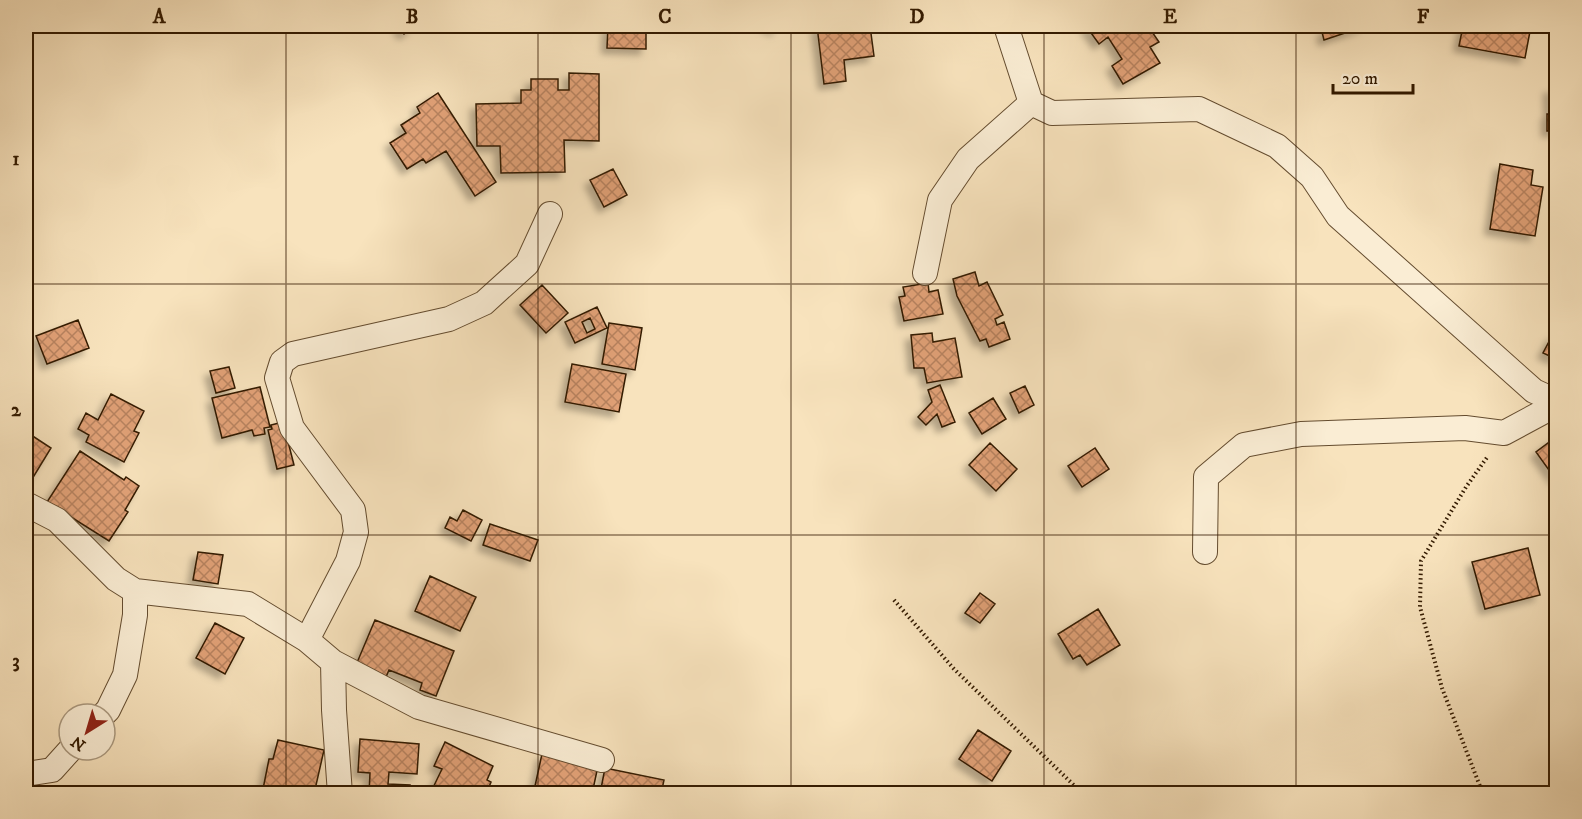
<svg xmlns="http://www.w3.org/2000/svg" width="1582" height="819" font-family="'IM FELL DW Pica',serif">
	<defs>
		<pattern id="building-cross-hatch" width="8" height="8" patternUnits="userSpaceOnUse" patternTransform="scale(1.5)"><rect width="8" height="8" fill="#e1a177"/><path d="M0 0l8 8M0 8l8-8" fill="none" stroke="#b7825f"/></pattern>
		<filter id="shadow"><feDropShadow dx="-5.5" dy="5.5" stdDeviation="3" flood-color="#0004"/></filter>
	</defs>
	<rect width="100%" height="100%" fill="#f8e3bd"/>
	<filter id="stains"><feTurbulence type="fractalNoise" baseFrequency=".00333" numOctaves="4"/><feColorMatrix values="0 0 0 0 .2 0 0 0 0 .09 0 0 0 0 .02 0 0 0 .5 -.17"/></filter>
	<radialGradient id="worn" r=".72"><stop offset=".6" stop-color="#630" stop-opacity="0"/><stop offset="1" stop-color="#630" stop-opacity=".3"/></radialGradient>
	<!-- building -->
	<path fill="url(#building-cross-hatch)" stroke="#331a00" stroke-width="1.5" fill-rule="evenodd" filter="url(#shadow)" d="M398,26H413L414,27L404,34Z
		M608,26H646V49L607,48Z
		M765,26H778L777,30Z
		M817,26H870L874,56L844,60L846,81L824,84Z
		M1086,26H1148L1159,42L1150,47L1160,63L1123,84L1112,66L1122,59L1108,37L1099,44Z
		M1327,26H1366L1324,40L1322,32L1328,30Z
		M1463,26H1531L1525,58L1459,46Z
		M569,73L599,74V141L564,140L565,172L501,173L500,146H477L476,104L521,103V90H531V79H558V90H569Z
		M1549,88H1556V131H1547V114H1550Z
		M438,93L496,182L475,196L446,151L426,163L423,159L407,169L390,143L406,133L401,125L420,113L417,107Z
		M1500,164L1533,170L1531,185L1543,187L1535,236L1490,229Z
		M613,169L627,195L604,207L590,180Z
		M975,272L979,286L987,282L1003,315L995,319L997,325L1004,322L1010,339L989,347L986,339L980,341L957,296L953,279Z
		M928,283L929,292L938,290L943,314L904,321L899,297L905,296L903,287Z
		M542,285L568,313L546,333L520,305Z
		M597,307L607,328L575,343L565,322ZM590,318L595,329L587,333L582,322Z
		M78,320L89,348L47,364L36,336Z
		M609,323L642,328L635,370L602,364Z
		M932,333L933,342L955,338L962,377L927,383L924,368H914L911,335Z
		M1553,334L1556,336V359L1543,353Z
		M572,364L626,374L619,412L565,402Z
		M229,367L235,388L216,393L210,371Z
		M940,385L955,422L942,427L937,414L926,425L918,417L932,402L928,390Z
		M1025,386L1034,405L1019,413L1010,393Z
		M260,387L270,427L264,428L265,434L254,436L252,430L222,438L212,398Z
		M111,394L144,411L134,431L139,433L124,462L86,442L89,435L78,429L86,413L98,420Z
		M993,398L1006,419L982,434L969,413Z
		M283,422L294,465L277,469L268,430L272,429L271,425Z
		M28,433L51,448L29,484L26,481V436Z
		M1556,437V480L1536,452Z
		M990,443L1017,469L996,491L969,465Z
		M1095,448L1109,469L1082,487L1068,466Z
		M80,451L124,480L126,477L139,486L125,510L128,512L109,541L47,502Z
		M463,510L482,520L471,541L445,528L450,517L457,521Z
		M490,524L538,540L530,561L483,545Z
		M1528,548L1540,595L1485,609L1472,562Z
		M198,552L223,555L218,584L193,580Z
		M430,576L476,597L460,631L415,611Z
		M980,593L995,604L980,623L965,613Z
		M1098,609L1120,645L1087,665L1080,655L1073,659L1058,634Z
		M375,620L454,651L436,696L420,690L422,683L389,670L386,677L356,665Z
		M215,623L244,638L225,674L196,658Z
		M978,730L1011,751L992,781L959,759Z
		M360,739L419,744L417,774L389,772L388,784L410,785L409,794H369L370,773L358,772Z
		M278,740L324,750L314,794H262L269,759H273Z
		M445,742L493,766L487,780L491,782L486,794H430L442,769L434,766Z
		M542,754L598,766L592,794H571L535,786Z
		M605,768L664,780L661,794H600Z"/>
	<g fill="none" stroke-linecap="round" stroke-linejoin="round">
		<!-- minor casing -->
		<g stroke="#644c2f" stroke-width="26">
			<path id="minor" d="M1006,26L1031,103L1052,113L1199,109L1277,146L1312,177L1338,216L1534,391L1556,401
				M925,273L940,200L968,159L1031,103
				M26,504L57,520L116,579L135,591L248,604L307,640L333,662L419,707L602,760
				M1205,552L1206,477L1244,445L1301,434L1465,428L1504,433L1556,405
				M307,640L348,561L356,532L353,510L292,428L277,378L282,362L293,354L449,319L484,303L527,264L550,214
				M333,662L334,710L340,794
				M104,714L108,710L125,675L135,615V591
				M26,774L52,770L70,750"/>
		</g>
		<!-- path -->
		<path stroke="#331a00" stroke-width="4" stroke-dasharray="1.5 3" stroke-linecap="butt" d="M894,600L954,669L1083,794
			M1483,794L1442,688L1420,607L1421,561L1466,487L1488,456"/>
		<!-- minor -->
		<use href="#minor" stroke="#faedd4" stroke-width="24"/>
	</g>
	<!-- grid -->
	<path fill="none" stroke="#331a00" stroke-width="1.5" stroke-opacity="0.55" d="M286,26V794M538,26V794M791,26V794M1044,26V794M1296,26V794M26,284H1556M26,535H1556"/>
	<!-- margin -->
	<rect width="1582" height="819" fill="none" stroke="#f8e3bd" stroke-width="66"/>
	<!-- north arrow -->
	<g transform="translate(87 732) rotate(217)"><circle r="28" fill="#faedd4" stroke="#aa997f" stroke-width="1.5"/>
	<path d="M0-4.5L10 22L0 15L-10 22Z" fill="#8f2418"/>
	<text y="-9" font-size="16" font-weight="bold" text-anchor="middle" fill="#331a00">N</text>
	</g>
	<!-- scale -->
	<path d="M1333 84v9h80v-9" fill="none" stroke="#331a00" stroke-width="3"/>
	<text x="1342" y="84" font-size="18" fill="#331a00" stroke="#faedd4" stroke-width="4.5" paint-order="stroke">20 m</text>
	<rect x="33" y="33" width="1516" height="753" fill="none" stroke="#331a00" stroke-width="2"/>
	<g font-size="20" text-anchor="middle" font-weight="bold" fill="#331a00">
		<text x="159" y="23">A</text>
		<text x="412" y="23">B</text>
		<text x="665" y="23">C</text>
		<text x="917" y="23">D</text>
		<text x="1170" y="23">E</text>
		<text x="1423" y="23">F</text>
		<text x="16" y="165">1</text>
		<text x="16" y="416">2</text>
		<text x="16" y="667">3</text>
	</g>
	<rect width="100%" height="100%" filter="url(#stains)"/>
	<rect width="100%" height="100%" fill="url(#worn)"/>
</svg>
